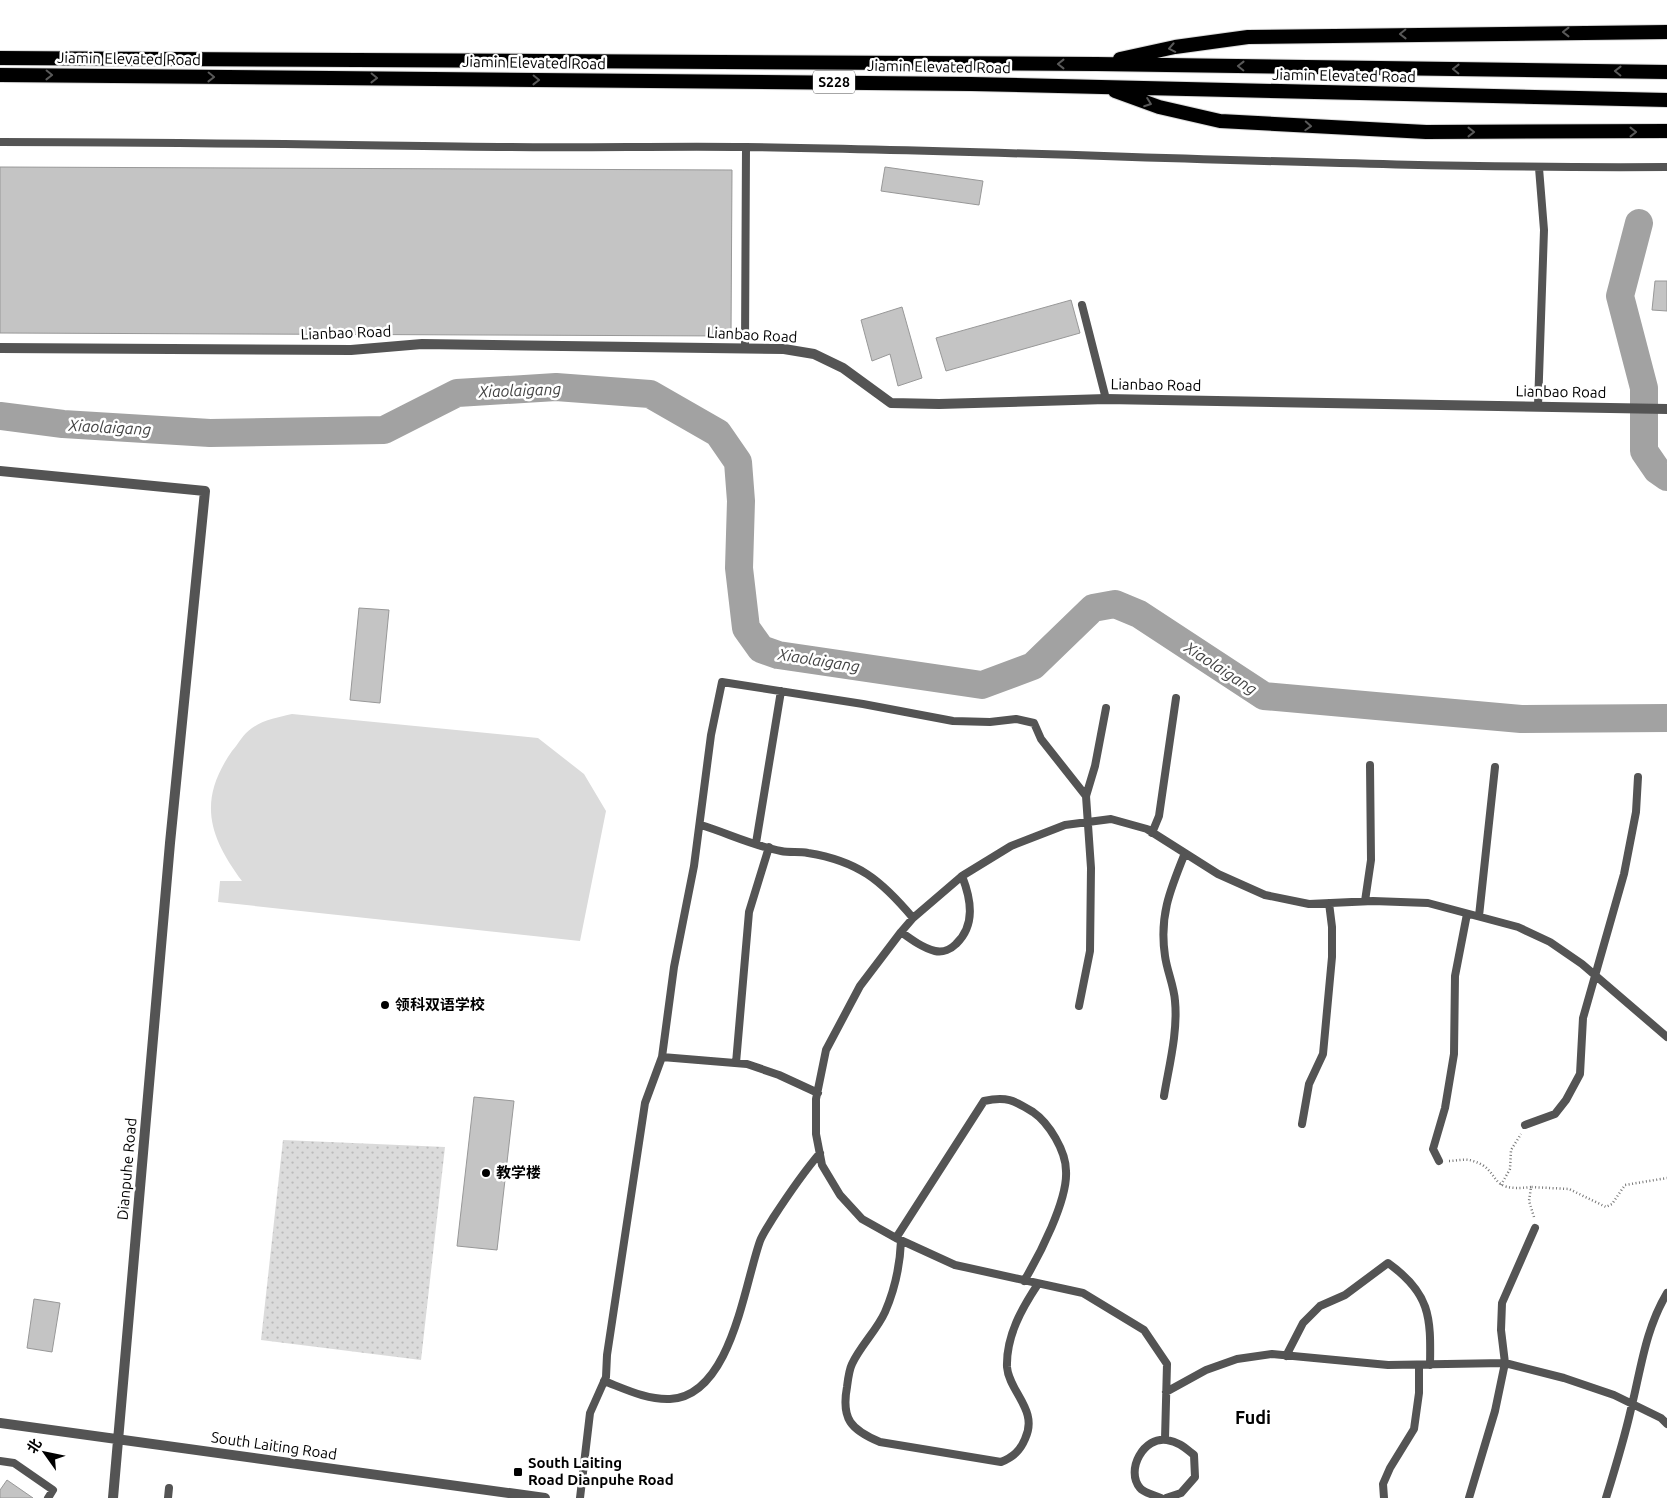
<svg xmlns="http://www.w3.org/2000/svg" width="1667" height="1498" font-family="Ubuntu,'Noto Sans SC',sans-serif">
	<defs>
		<pattern id="grass-dots" width="8" height="8" patternUnits="userSpaceOnUse" patternTransform="scale(1.25)"><rect width="8" height="8" fill="#dbdbdb"/><path d="M2 2h.1M6 6h.1" fill="none" stroke="#bababa" stroke-width="1.8" stroke-linecap="round"/></pattern>
	</defs>
	<rect width="100%" height="100%" fill="#fff"/>
	<!-- grass -->
	<path fill="url(#grass-dots)" d="M283,1140L445,1147L421,1360L261,1340Z"/>
	<!-- pitch -->
	<path fill="#dbdbdb" d="M292,714L538,738L584,774L606,811L580,941L218,902L220,881H242C208,835 198,800 232,751C239,743 243,734 252,728C263,720 279,717 292,714Z"/>
	<g fill="none" stroke-linecap="round" stroke-linejoin="round">
		<!-- river -->
		<path stroke="#a2a2a2" stroke-width="28" d="M1639,223L1620,296L1644,388V451L1657,470L1667,477
			M0,416L63,424L210,433L384,430L457,393L556,387L650,394L718,433L738,462L741,501L739,568L746,628L761,649L778,655L982,685L1033,666L1093,608L1115,604L1139,614L1264,696L1521,719L1667,718"/>
	</g>
	<!-- building -->
	<path fill="#c4c4c4" stroke="#989898" d="M0,167L732,170L731,336L0,333Z
		M885,167L983,181L979,205L881,191Z
		M1655,281H1667V311L1652,310Z
		M1071,300L1080,333L946,371L936,338Z
		M902,307L922,378L898,386L890,354L872,361L861,320Z
		M359,608L389,610L380,703L350,700Z
		M474,1097L514,1101L497,1250L457,1246Z
		M34,1299L60,1303L52,1352L27,1348Z
		M7,1480L33,1498H0V1490Z"/>
	<g fill="none" stroke-linecap="round" stroke-linejoin="round">
		<!-- trunk casing -->
		<g stroke="#dbdbdb" stroke-width="16">
			<path id="trunk" d="M0,58L1096,64L1667,72
				M1120,59L1175,47L1248,37L1667,32
				M0,75L971,84L1667,100
				M1115,91L1159,107L1220,121L1426,132L1667,131"/>
		</g>
		<!-- path -->
		<path stroke="#767676" stroke-width="2.5" stroke-dasharray="1 2.5" stroke-linecap="butt" d="M1449,1161C1457,1161 1465,1158 1473,1161C1503,1170 1485,1193 1531,1187
			M1501,1185L1510,1169L1511,1150L1521,1134
			M1534,1217L1529,1201L1531,1187L1569,1189L1606,1207L1612,1204L1625,1185L1667,1178"/>
		<!-- service -->
		<path stroke="#545454" stroke-width="8" d="M0,142C170,142 341,145 511,147C589,148 667,146 746,147C1053,151 1360,169 1667,167
			M1082,305L1106,399
			M745,348L746,147
			M1538,406L1544,230L1539,168
			M701,825C727,833 754,846 781,851C790,853 799,851 808,853C858,861 881,880 913,918
			M1152,833L1159,816L1176,698
			M756,843L781,691
			M1365,901L1371,860L1370,765
			M1479,916L1495,767
			M901,932C912,940 923,948 935,951C943,953 951,949 956,944C976,925 971,899 962,876
			M1079,1006L1090,951L1091,868L1086,796L1095,766L1106,708
			M662,1057L747,1064L779,1075L818,1093
			M736,1063L749,912L769,847
			M1164,1096C1169,1066 1178,1032 1175,1001C1174,986 1167,971 1165,956C1159,916 1170,890 1185,853
			M1302,1124L1309,1084L1323,1054L1332,957V927L1329,903
			M1525,1125L1555,1114L1566,1100L1580,1074L1583,1018L1624,874L1636,812L1638,777
			M1439,1161L1433,1149L1445,1108L1454,1054L1455,976L1467,914
			M896,1238L984,1101C1006,1096 1014,1100 1033,1112C1049,1123 1066,1151 1066,1171C1068,1200 1039,1256 1024,1281
			M901,1241C900,1265 895,1289 885,1312C877,1330 861,1345 852,1364C849,1370 848,1379 847,1387C841,1419 851,1430 880,1442L1001,1462C1013,1457 1020,1451 1025,1439C1039,1410 1009,1392 1007,1367C1006,1336 1022,1308 1038,1284
			M1286,1356L1303,1323L1320,1306L1345,1295L1388,1263C1430,1293 1431,1316 1430,1365
			M604,1381C625,1389 647,1400 670,1399C731,1396 744,1286 760,1241C763,1233 769,1225 773,1218C788,1195 802,1174 820,1153
			M1166,1392L1206,1370L1237,1359L1272,1354L1388,1365L1505,1363L1564,1378L1614,1395L1661,1418L1667,1424
			M1165,1439L1167,1364L1144,1330L1083,1293L955,1265L896,1238L862,1219L840,1195L822,1165L816,1134V1099L826,1050L860,986L901,932L913,918L962,876L1011,846L1065,825L1111,819L1147,829L1218,874L1265,895L1309,904L1373,901L1428,903L1518,927L1550,942L1582,964L1667,1037
			M0,1461L14,1463L53,1490L48,1498
			M168,1498L169,1488
			M580,1498L590,1413L606,1377L607,1355L645,1103L662,1057L674,967L694,866L711,735L722,682L863,704L953,721L990,722L1016,719L1034,723L1041,739L1086,796
			M1161,1498C1155,1495 1144,1493 1140,1488C1125,1470 1144,1436 1167,1440C1179,1442 1185,1448 1194,1455L1195,1477L1181,1493L1166,1498
			M1384,1498L1383,1484L1390,1468L1414,1429L1419,1393V1365
			M1469,1498L1495,1411L1505,1363L1501,1330L1502,1303L1535,1228
			M1606,1498C1615,1469 1624,1440 1631,1409C1641,1369 1645,1330 1667,1293"/>
		<!-- tertiary -->
		<path stroke="#545454" stroke-width="10" d="M0,348L351,350L422,344L784,349L814,354L843,368L891,403L939,404L1106,399L1667,409
			M0,471L205,491L170,843L113,1498
			M0,1423L545,1498"/>
		<!-- trunk -->
		<use href="#trunk" stroke="#000" stroke-width="14"/>
	</g>
	<!-- one-way arrows -->
	<defs><path id="oneway-chevron" d="M-2-3.5L2.5 0L-2 3.5" fill="none" stroke-width="1.6" stroke-linecap="round" stroke-linejoin="round" transform="scale(1.25)"/></defs>
	<g stroke="#595959">
		<use href="#oneway-chevron" transform="translate(1566 32) rotate(180)"/>
		<use href="#oneway-chevron" transform="translate(1403 34) rotate(179)"/>
		<use href="#oneway-chevron" transform="translate(1172 48) rotate(169)"/>
		<use href="#oneway-chevron" transform="translate(1061 64) rotate(-180)"/>
		<use href="#oneway-chevron" transform="translate(1241 66) rotate(-179)"/>
		<use href="#oneway-chevron" transform="translate(1456 69) rotate(-179)"/>
		<use href="#oneway-chevron" transform="translate(1618 71) rotate(-179)"/>
		<use href="#oneway-chevron" transform="translate(49 75) rotate(1)"/>
		<use href="#oneway-chevron" transform="translate(211 77) rotate(1)"/>
		<use href="#oneway-chevron" transform="translate(374 78) rotate(1)"/>
		<use href="#oneway-chevron" transform="translate(536 80) rotate(1)"/>
		<use href="#oneway-chevron" transform="translate(1148 103) rotate(20)"/>
		<use href="#oneway-chevron" transform="translate(1308 126) rotate(3)"/>
		<use href="#oneway-chevron" transform="translate(1471 132)"/>
		<use href="#oneway-chevron" transform="translate(1633 132)"/>
	</g>
	<!-- markers -->
	<g fill="#000" stroke="#fff" stroke-width="2">
		<circle cx="385" cy="1005" r="5"/>
		<circle cx="486" cy="1173" r="5"/>
		<rect x="513" y="1467" width="10" height="10" rx="2.5"/>
	</g>
	<g text-anchor="middle" stroke-width="5" stroke-linejoin="round" paint-order="stroke">
		<!-- shield labels -->
		<rect fill="#fff" stroke="#4c4c4c" stroke-width="1" x="813" y="70.5" width="42" height="23" rx="4"/>
		<g font-size="14" font-weight="bold" fill="#000">
			<text x="834" y="87">S228</text>
		</g>
		<!-- street labels -->
		<g font-size="15" fill="#000" stroke="#fff">
			<text transform="translate(129 59) rotate(1)" y="5">Jiamin Elevated Road</text>
			<text transform="translate(534 63) rotate(1)" y="5">Jiamin Elevated Road</text>
			<text transform="translate(939 67) rotate(1)" y="5">Jiamin Elevated Road</text>
			<text transform="translate(1344 76) rotate(1)" y="5">Jiamin Elevated Road</text>
			<text transform="translate(346 333) rotate(-2)" y="5">Lianbao Road</text>
			<text transform="translate(752 335) rotate(3)" y="5">Lianbao Road</text>
			<text transform="translate(1156 385) rotate(1)" y="5">Lianbao Road</text>
			<text transform="translate(1561 392) rotate(1)" y="5">Lianbao Road</text>
			<text transform="translate(127 1169) rotate(-85)" y="5">Dianpuhe Road</text>
			<text transform="translate(274 1446) rotate(8)" y="5">South Laiting Road</text>
		</g>
		<!-- poi labels -->
		<g font-size="15" font-weight="bold" fill="#000" stroke="#fff" text-anchor="start">
			<text x="395" y="1010">领科双语学校</text>
			<text x="496" y="1178">教学楼</text>
			<text x="528" y="1468">South Laiting<tspan x="528" dy="17">Road Dianpuhe Road</tspan></text>
		</g>
		<!-- water labels -->
		<g font-size="16" font-style="italic" fill="#434343" stroke="#fff">
			<text transform="translate(520 390) rotate(-2)" y="6">Xiaolaigang</text>
			<text transform="translate(110 427) rotate(3)" y="6">Xiaolaigang</text>
			<text transform="translate(819 660) rotate(9)" y="6">Xiaolaigang</text>
			<text transform="translate(1221 668) rotate(33)" y="6">Xiaolaigang</text>
		</g>
		<!-- quarter labels -->
		<g font-size="18" font-weight="bold" fill="#000" stroke="#fff">
			<text x="1253" y="1424">Fudi</text>
		</g>
	</g>
	<!-- north arrow -->
	<g transform="translate(45 1453) rotate(303)" stroke="#ffffff" stroke-width="4" paint-order="stroke">
	<path d="M0-4L9 19L0 12L-9 19Z" fill="#000000"/>
	<text y="-8" font-size="14" font-weight="bold" text-anchor="middle" fill="#000000">北</text>
	</g>
</svg>
